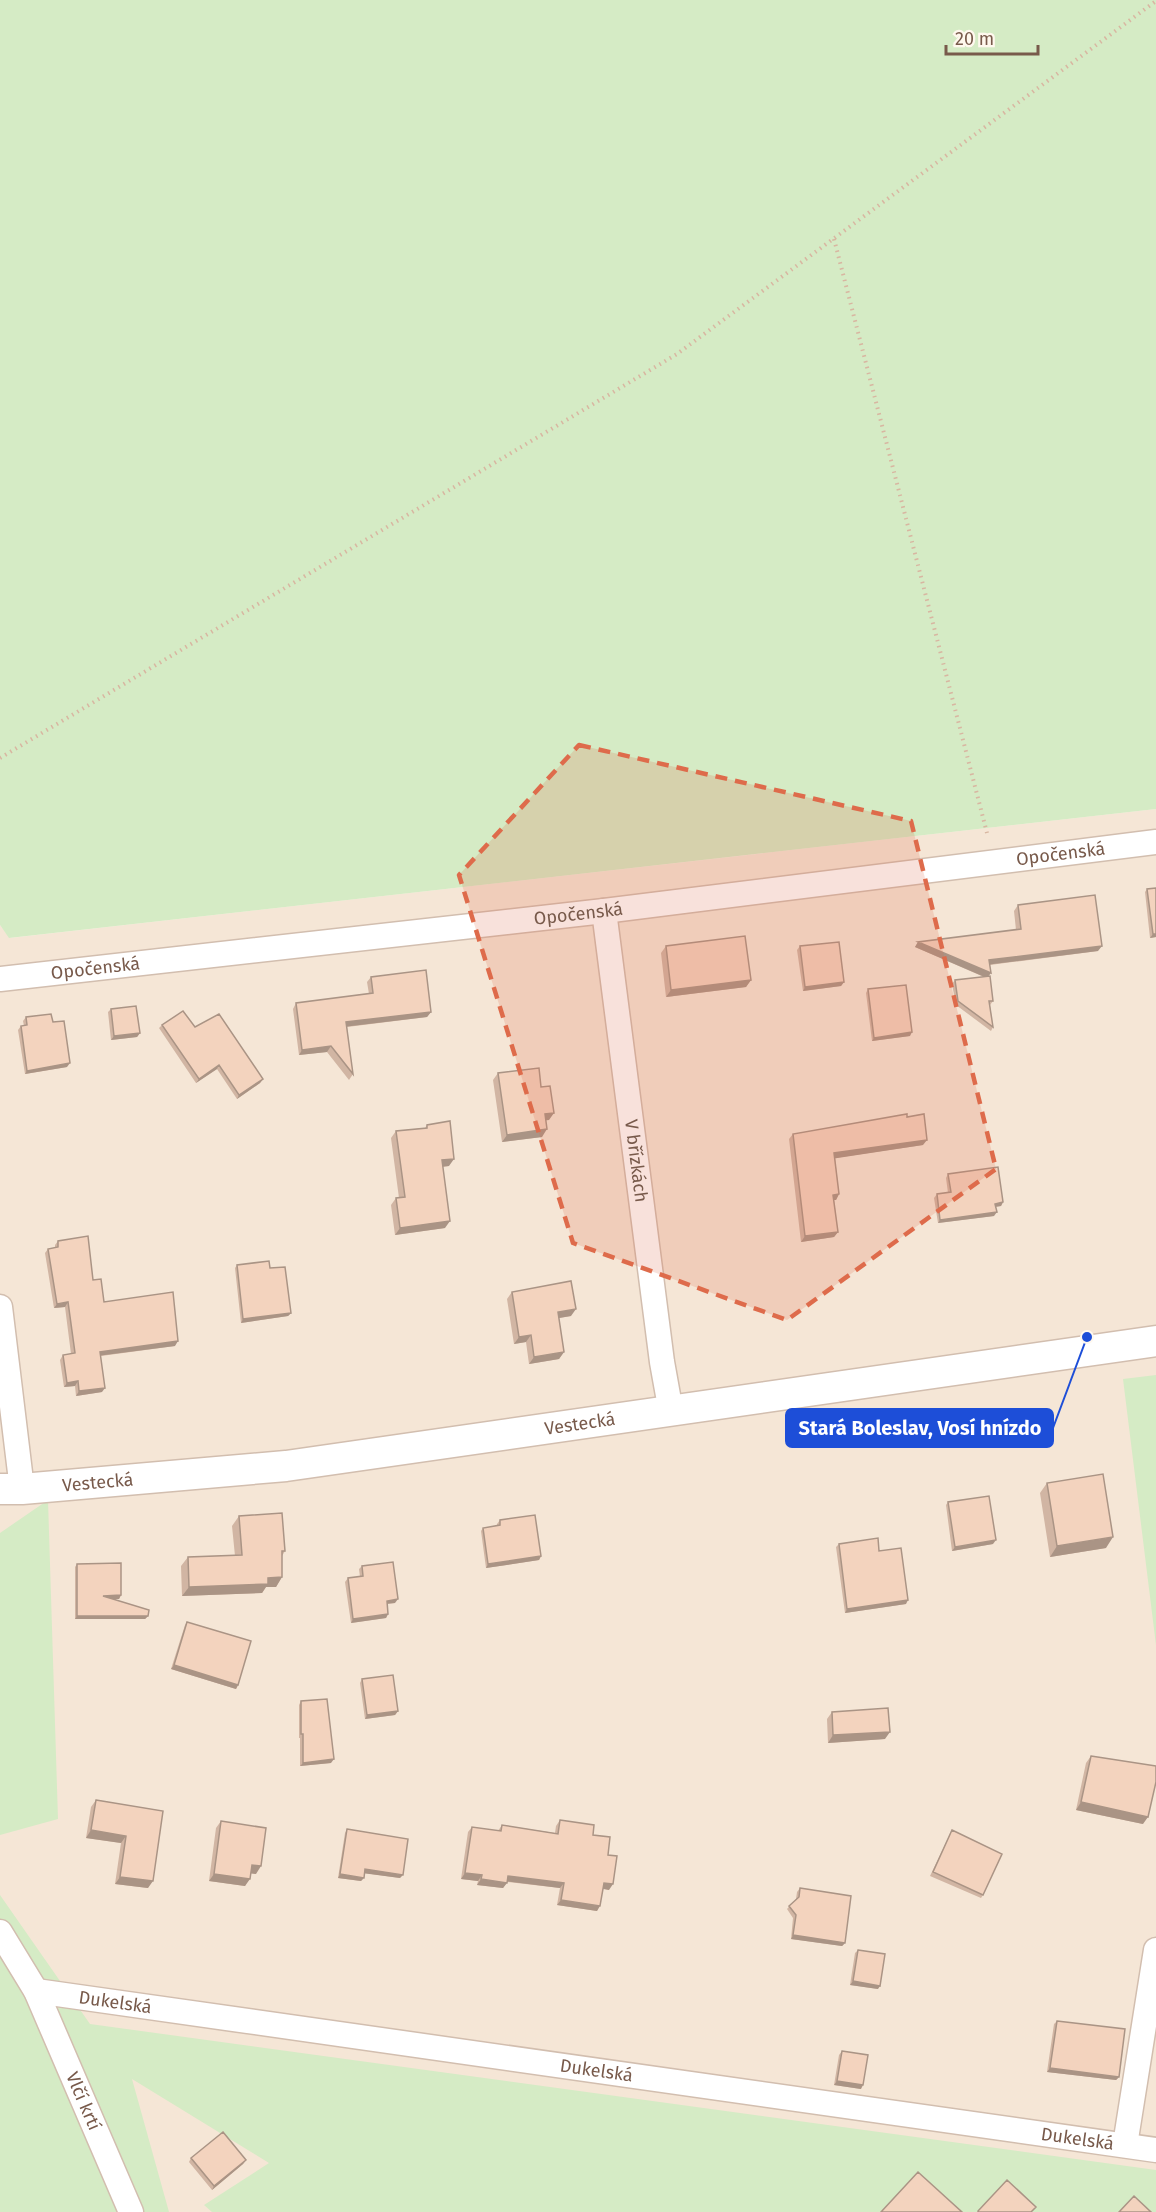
<svg xmlns="http://www.w3.org/2000/svg" width="1156" height="2212" font-family="'Fira Sans',sans-serif">
	<rect width="100%" height="100%" fill="#fdf4e8"/>
	<!-- residential -->
	<path fill="#f5e6d6" d="M1156,809V2212H163L0,1905V925L10,938Z"/>
	<!-- green -->
	<path fill="#d5ebc5" d="M0,0H1156V809L9,938L0,925Z
		M1156,1375V1645L1123,1379Z
		M48,1500L58,1819L0,1835V1533Z
		M0,1895L90,2024L1156,2170V2212H212L204,2205L269,2163L132,2079L169,2212H0Z"/>
	<g fill="none" stroke-linecap="round" stroke-linejoin="round">
		<!-- minor casing -->
		<g stroke="#d2beaf" stroke-width="27">
			<g id="minor">
				<path id="s1" d="M604,911L662,1362L671,1412"/>
				<path id="s2" d="M0,979L604,911L1156,842"/>
				<path d="M0,1307L22,1489"/>
				<path id="s3" d="M0,1932L36,1991L131,2212"/>
				<path id="s4" d="M36,1991L1156,2150"/>
				<path d="M1125,2145L1156,1950"/>
			</g>
		</g>
		<!-- tertiary casing -->
		<g stroke="#d2beaf" stroke-width="33">
			<g id="tertiary">
				<path id="s5" d="M0,1489H22L286,1466L1156,1341"/>
			</g>
		</g>
		<!-- path -->
		<path stroke="#d8b6a1" stroke-width="4" stroke-dasharray="1.5 4.5" stroke-linecap="butt" d="M834,239L988,837
			M0,758L677,354L1156,1"/>
		<!-- minor -->
		<use href="#minor" stroke="#fff" stroke-width="24"/>
		<!-- tertiary -->
		<use href="#tertiary" stroke="#fff" stroke-width="30"/>
	</g>
	<!-- wall -->
	<path fill="#d1b5a3" d="M1147,889L1156,937L1150,938L1145,892Z
		M1018,905L1098,951L990,965L988,976L993,1001L990,1005L993,1027L991,1031L956,1005L952,984L955,980L984,977L915,947L918,942L1016,930L1014,911Z
		M666,946L751,980L746,987L666,997L661,953Z
		M800,946L844,982L841,986L803,991L797,950Z
		M371,977L431,1012L427,1017L347,1027L353,1074L349,1080L327,1052L299,1055L293,1009L296,1003L369,994L367,982Z
		M868,989L910,1036L872,1041L866,993Z
		M111,1009L140,1033L137,1037L111,1040L108,1012Z
		M26,1017L53,1022L67,1067L25,1074L18,1030L21,1026H24L23,1021Z
		M162,1025L195,1027L263,1079L260,1083L237,1099L217,1069L196,1083L159,1028Z
		M498,1073L541,1087L549,1120H546L542,1137L502,1142L493,1080Z
		M907,1117L923,1145L835,1158L839,1194L836,1200H834L838,1232L834,1237L801,1242L789,1139L793,1134Z
		M427,1125L449,1166L443,1167L445,1228L395,1235L391,1205L396,1198H399L391,1138L396,1131L425,1128Z
		M948,1174L1003,1202L1001,1206L996,1207L994,1216L938,1223L934,1198L937,1194L948,1193L946,1178Z
		M58,1241L93,1280L104,1302L175,1346L101,1356L102,1392L76,1396L75,1386L64,1387L60,1360L63,1355L71,1354L65,1307L54,1308L45,1253L48,1249L55,1248V1245Z
		M237,1265L270,1268L291,1313L288,1316L241,1323L235,1268Z
		M512,1292L571,1316L559,1318L564,1352L559,1359L529,1364L526,1342L514,1344L507,1299Z
		M1047,1483L1106,1548L1050,1557L1040,1493Z
		M948,1502L993,1544L952,1551L946,1505Z
		M239,1516L285,1551L282,1556V1577L276,1587H266L262,1593L182,1596L181,1566L188,1557L235,1556L232,1526Z
		M500,1520L541,1556L539,1560L486,1568L481,1531L483,1528L497,1526V1524Z
		M839,1544L879,1551L906,1604L845,1613L836,1547Z
		M77,1564L121,1595L119,1599H114L148,1616L145,1619H75V1567Z
		M362,1566L395,1603L387,1604L388,1614L386,1618L351,1623L345,1582L348,1578L360,1577L359,1569Z
		M187,1622L238,1685L236,1689L171,1669L185,1625Z
		M362,1679L398,1711L395,1715L365,1719L360,1683Z
		M301,1701L331,1763L300,1766V1738H299V1705Z
		M832,1712L885,1739L828,1743L827,1719Z
		M1091,1756L1143,1824L1076,1810L1086,1763Z
		M96,1800L163,1811L148,1888L115,1884L121,1843L86,1838L91,1807Z
		M560,1820L593,1835L608,1855L609,1890L603,1889L597,1911L557,1905L560,1888L507,1882L503,1888L477,1885L478,1881L461,1879L468,1832L472,1827L498,1831L502,1825L555,1833L556,1826Z
		M221,1821L256,1874L251,1873L245,1886L209,1881L216,1828Z
		M347,1829L400,1878L364,1873L361,1881L338,1878L345,1833Z
		M952,1830L983,1895L981,1898L930,1876Z
		M800,1888L845,1943L842,1946L791,1939L793,1918L787,1909L796,1899L797,1892Z
		M858,1950L878,1989L850,1985L855,1953Z
		M1057,2021L1119,2077L1116,2080L1047,2072L1054,2024Z
		M842,2051L861,2089L834,2085L839,2055Z
		M191,2158L246,2160L243,2164L212,2190L189,2162Z"/>
	<!-- shaded-wall -->
	<path fill="#aa9485" d="M1153,934H1156V937L1150,938Z
		M918,942L991,973L987,978L915,947Z
		M1102,946L1098,951L985,965L989,960Z
		M751,980L746,987L666,997L671,990Z
		M844,982L841,986L803,991L805,987Z
		M431,1012L427,1017L343,1027L346,1022Z
		M912,1032L910,1036L872,1041L874,1038Z
		M140,1033L137,1037L111,1040L114,1036Z
		M331,1046L327,1052L299,1055L302,1050Z
		M70,1063L67,1067L25,1074L27,1071Z
		M219,1065L217,1069L196,1083L199,1079Z
		M263,1079L260,1083L237,1099L239,1095Z
		M554,1113L549,1120L540,1121L545,1114Z
		M547,1129L542,1137L502,1142L507,1135Z
		M927,1140L923,1145L831,1159L834,1153Z
		M454,1159L449,1166L437,1167L442,1160Z
		M839,1194L836,1200H829L833,1195Z
		M1003,1202L1001,1206L993,1207L995,1204Z
		M997,1212L994,1216L938,1223L940,1220Z
		M450,1221L445,1228L395,1235L400,1228Z
		M838,1232L834,1237L801,1242L805,1236Z
		M68,1302L65,1307L54,1308L57,1304Z
		M576,1309L571,1316L553,1319L558,1312Z
		M291,1313L288,1316L241,1323L243,1319Z
		M531,1335L526,1342L514,1344L519,1337Z
		M178,1341L175,1346L97,1356L100,1352Z
		M564,1352L559,1359L529,1364L534,1357Z
		M78,1381L75,1386L64,1387L67,1383Z
		M105,1388L102,1392L76,1396L79,1391Z
		M1113,1537L1106,1548L1050,1557L1057,1546Z
		M996,1540L993,1544L952,1551L955,1547Z
		M541,1556L539,1560L486,1568L488,1564Z
		M282,1577L276,1587H266L262,1593L182,1596L189,1587L268,1578Z
		M121,1595L119,1599H101L103,1596Z
		M398,1599L395,1603L384,1604L387,1601Z
		M908,1600L906,1604L845,1613L847,1609Z
		M388,1614L386,1618L351,1623L353,1619Z
		M77,1616H148L145,1619H75Z
		M174,1665L238,1685L236,1689L171,1669Z
		M398,1711L395,1715L365,1719L367,1715Z
		M890,1732L885,1739L828,1743L833,1735Z
		M334,1759L331,1763L300,1766L303,1763Z
		M1081,1802L1148,1817L1143,1824L1076,1810Z
		M91,1830L126,1836L121,1843L86,1838Z
		M252,1865L261,1866L256,1874L247,1873Z
		M365,1869L403,1875L400,1878L362,1873Z
		M465,1873L482,1875L478,1881L461,1879Z
		M214,1874L250,1879L245,1886L209,1881Z
		M340,1874L364,1878L361,1881L338,1878Z
		M508,1876L564,1883L560,1888L505,1881Z
		M120,1877L153,1881L148,1888L115,1884Z
		M481,1879L507,1883L503,1888L477,1885Z
		M604,1883L613,1884L609,1890L600,1888Z
		M561,1900L600,1906L597,1911L557,1905Z
		M793,1935L845,1943L842,1946L791,1939Z
		M853,1981L880,1986L878,1989L850,1985Z
		M1050,2068L1119,2077L1116,2080L1047,2072Z
		M837,2081L863,2085L861,2089L834,2085Z
		M246,2160L243,2164L212,2190L214,2186Z"/>
	<!-- building -->
	<path fill="#f3d3be" stroke="#aa9485" stroke-width="1.5" d="M1156,888V934H1153L1147,889Z
		M1095,895L1102,946L989,960L991,973L918,942L1021,929L1018,905Z
		M745,936L751,980L671,990L666,946Z
		M839,942L844,982L805,987L800,946Z
		M426,970L431,1012L346,1022L353,1074L331,1046L302,1050L296,1003L373,993L371,977Z
		M990,976L993,1001H989L993,1027L958,1001L955,980Z
		M906,985L912,1032L874,1038L868,989Z
		M136,1006L140,1033L114,1036L111,1009Z
		M183,1011L195,1027L219,1014L263,1079L239,1095L219,1065L199,1079L162,1025Z
		M51,1014L53,1022L64,1021L70,1063L27,1071L21,1026L27,1025L26,1017Z
		M539,1068L541,1087L550,1086L554,1113L545,1114L547,1129L507,1135L498,1073Z
		M907,1114V1117L924,1114L927,1140L834,1153L839,1194L833,1195L838,1232L805,1236L793,1134Z
		M450,1121L454,1159L442,1160L450,1221L400,1228L396,1198L405,1197L396,1131L427,1128V1125Z
		M998,1167L1003,1202L995,1204L997,1212L940,1220L937,1194L951,1192L948,1174Z
		M88,1236L93,1280L101,1279L104,1302L173,1292L178,1341L100,1352L105,1388L79,1391L78,1381L67,1383L63,1355L75,1353L68,1302L57,1304L48,1249L58,1247V1241Z
		M269,1261L270,1268L285,1267L291,1313L243,1319L237,1265Z
		M571,1281L576,1309L558,1312L564,1352L534,1357L531,1335L519,1337L512,1292Z
		M1103,1474L1113,1537L1057,1546L1047,1483Z
		M989,1496L996,1540L955,1547L948,1502Z
		M282,1513L285,1551H282V1577L268,1578V1584L189,1587L188,1557L242,1555L239,1516Z
		M535,1515L541,1556L488,1564L483,1528L500,1525V1520Z
		M878,1538L879,1551L901,1548L908,1600L847,1609L839,1544Z
		M393,1562L398,1599L387,1601L388,1614L353,1619L348,1578L363,1576L362,1566Z
		M121,1563V1595L103,1596L149,1610L148,1616H77V1564Z
		M187,1622L251,1641L238,1685L174,1665Z
		M393,1675L398,1711L367,1715L362,1679Z
		M327,1699L334,1759L303,1763V1734H301V1701Z
		M888,1708L890,1732L833,1735L832,1712Z
		M1091,1756L1156,1766V1782L1148,1817L1081,1802Z
		M96,1800L163,1811L153,1881L120,1877L126,1836L91,1830Z
		M560,1820L594,1825L593,1835L610,1837L608,1855L617,1856L613,1884L604,1883L600,1906L561,1900L564,1883L508,1876L507,1883L481,1879L482,1875L465,1873L472,1827L501,1831L502,1825L558,1834Z
		M221,1821L266,1828L261,1866L252,1865L250,1879L214,1874Z
		M347,1829L408,1839L403,1875L365,1869L364,1878L340,1874Z
		M952,1830L1002,1854L983,1895L933,1872Z
		M800,1888L851,1896L845,1943L793,1935L796,1915L789,1906L799,1897Z
		M858,1950L885,1954L880,1986L853,1981Z
		M1057,2021L1125,2029L1119,2077L1050,2068Z
		M842,2051L868,2055L863,2085L837,2081Z
		M223,2132L246,2160L214,2186L191,2158Z
		M918,2172L962,2212H881Z
		M1007,2180L1036,2207L1031,2212H978V2211Z
		M1134,2196L1151,2212H1119Z"/>
	<!-- marked area -->
	<path fill="#de6b4b" fill-opacity="0.2" stroke="#de6b4b" stroke-width="4.5" stroke-dasharray="12 8" stroke-linejoin="round" d="M579,745L911,821L996,1169L787,1320L573,1243L459,875Z"/>
	<g text-anchor="middle" stroke-width="6" stroke-linejoin="round" paint-order="stroke">
		<!-- street labels -->
		<g font-size="18" fill="#785a4b" stroke="#fff8ee">
			<text dy="6" stroke="none"><textPath href="#s2" startOffset="1068">Opočenská</textPath></text>
			<text dy="6" stroke="none"><textPath href="#s2" startOffset="582">Opočenská</textPath></text>
			<text dy="6" stroke="none"><textPath href="#s2" startOffset="96">Opočenská</textPath></text>
			<text dy="6" stroke="none"><textPath href="#s1" startOffset="252">V břízkách</textPath></text>
			<text dy="6" stroke="none"><textPath href="#s5" startOffset="584">Vestecká</textPath></text>
			<text dy="6" stroke="none"><textPath href="#s5" startOffset="98">Vestecká</textPath></text>
			<text dy="6" stroke="none"><textPath href="#s4" startOffset="80">Dukelská</textPath></text>
			<text dy="6" stroke="none"><textPath href="#s4" startOffset="566">Dukelská</textPath></text>
			<text dy="6" stroke="none"><textPath href="#s3" startOffset="189">Vlčí krtí</textPath></text>
			<text dy="6" stroke="none"><textPath href="#s4" startOffset="1052">Dukelská</textPath></text>
		</g>
	</g>
	<!-- callouts -->
	<path fill="none" stroke="#1d4ed8" stroke-width="2" d="M1087 1337L1053 1428"/>
	<circle fill="#1d4ed8" stroke="#fff8ee" stroke-width="2" cx="1087" cy="1337" r="6"/>
	<rect fill="#1d4ed8" stroke="#1d4ed8" stroke-width="2" x="786" y="1409" width="267" height="38" rx="6"/>
	<g font-size="20" text-anchor="middle" font-weight="bold" fill="#fff">
		<text x="920" y="1435">Stará Boleslav, Vosí hnízdo</text>
	</g>
	<!-- scale -->
	<path d="M946 45v9h92v-9" fill="none" stroke="#785a4b" stroke-width="3"/>
	<text x="955" y="45" font-size="18" fill="#785a4b" stroke="#fff8ee" stroke-width="4.5" paint-order="stroke">20 m</text>
</svg>
